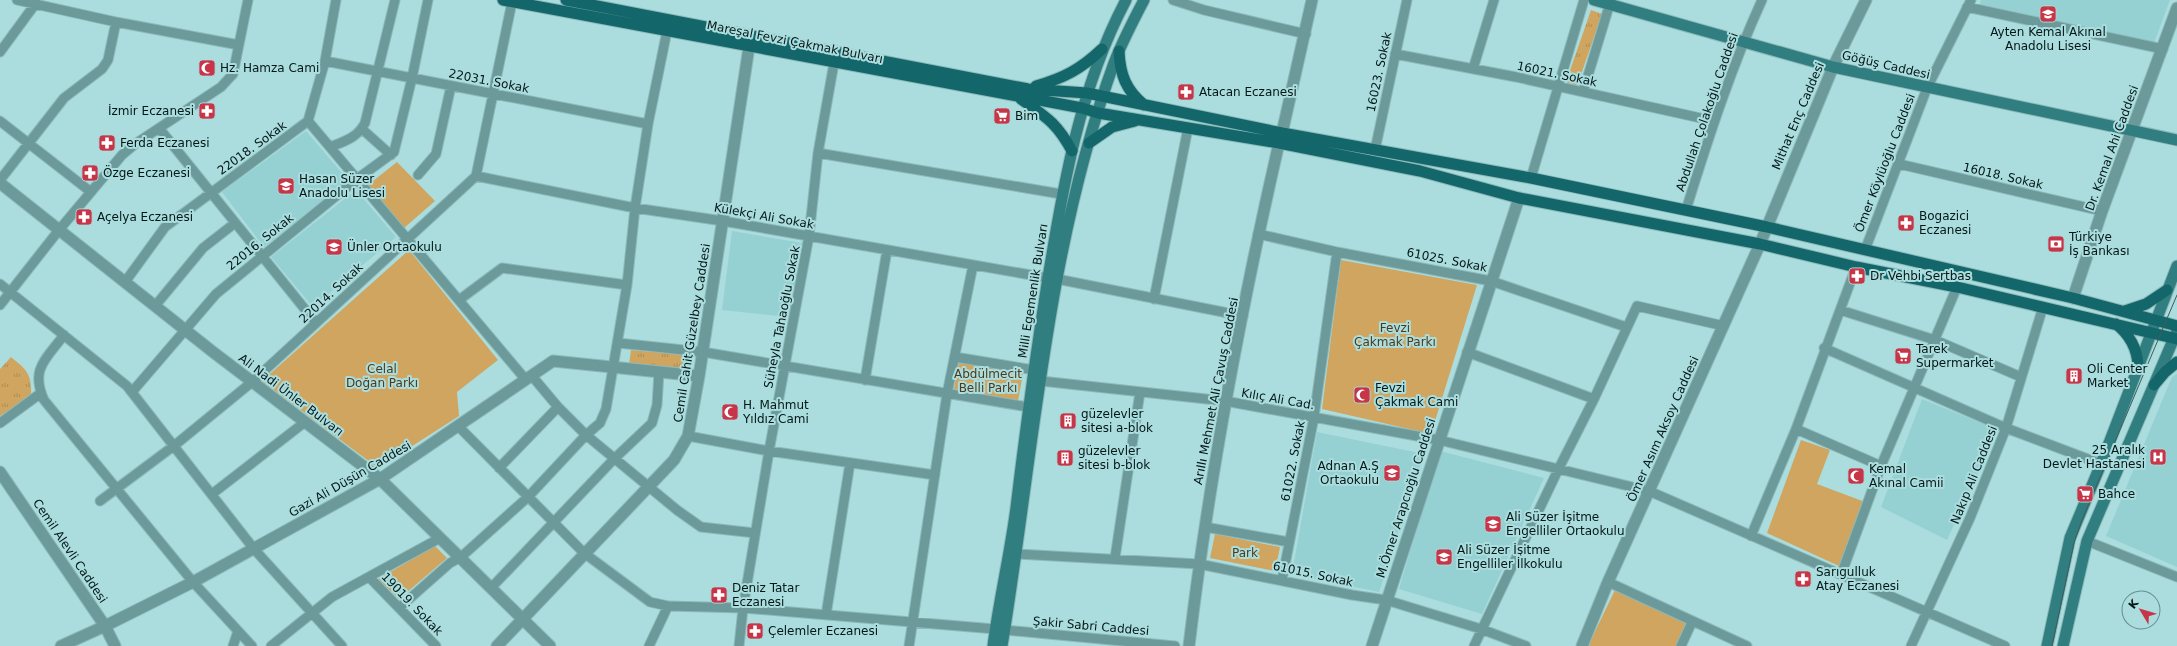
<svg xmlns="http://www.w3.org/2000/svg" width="2177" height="646" font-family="'DejaVu Sans',sans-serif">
	<defs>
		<pattern id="grass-tufts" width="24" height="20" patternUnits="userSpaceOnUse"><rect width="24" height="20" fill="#cfa55f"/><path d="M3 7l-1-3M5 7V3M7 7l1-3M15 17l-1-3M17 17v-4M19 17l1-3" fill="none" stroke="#b08d52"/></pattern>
	</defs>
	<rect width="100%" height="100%" fill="#abddde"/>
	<!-- built -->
	<path fill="#95d0d2" d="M1981,0H2170L2154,43L1980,4Z
		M306,131L348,180L264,247L222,192Z
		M356,190L396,237L313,307L271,257Z
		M732,231L802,243L789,317L722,310Z
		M2177,374V567L2106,536L2172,377Z
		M1922,399L1998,430L1947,540L1881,507Z
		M1317,432L1424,454L1379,592L1292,574Z
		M1440,451L1544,478L1482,614L1399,589Z"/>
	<!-- grass -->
	<path fill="url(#grass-tufts)" d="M1591,10L1602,14L1577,86L1566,82Z
		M631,350L689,355L688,369L629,364Z
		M11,357C27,370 32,374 31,396L0,416V369Z"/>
	<!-- park -->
	<path fill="#cfa55f" d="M397,162L435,201L404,228L368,185Z
		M409,250L498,360L457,392L459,416L378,468L262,381Z
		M1341,260L1477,285L1431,434L1322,409Z
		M959,361L1023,373L1018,401L954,389Z
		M1801,440L1830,450L1817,484L1865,502L1839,566L1767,533Z
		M1215,534L1280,547L1275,571L1210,558Z
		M435,546L447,558L399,599L378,579Z
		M1615,590L1687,624L1676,646H1588Z"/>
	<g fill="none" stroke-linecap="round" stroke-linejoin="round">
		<!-- minor casing -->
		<g stroke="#8db9ba" stroke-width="11">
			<path id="minor" d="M17,0L116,22L239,45
				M1173,0L1204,10L1306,34
				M1967,7L2163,49
				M0,52L36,3
				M1395,54L1516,77L1714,121
				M325,61L648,124
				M1473,69L1494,0
				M1583,92L1611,0
				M0,121L91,192
				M308,121L526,380
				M159,128L316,323
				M362,129L391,155
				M330,147C345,141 357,138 365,123L395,0
				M1375,150L1407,0
				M818,153L1061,194
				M1899,164L2102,211
				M418,175L436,154L451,86
				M476,176L635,208L723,221L1048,278
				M1531,178L1584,0
				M0,180L64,98L102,69L108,60L116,22
				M1686,210C1708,139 1731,68 1762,0
				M1258,234L1337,252L1491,281L1626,327
				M1865,250L1927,88L1971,0
				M1057,279L1243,316
				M125,282L165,227L308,121L325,61L336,0
				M0,284L127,386L254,549L342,646
				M1154,299L1188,128
				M459,300L502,268L627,285
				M0,305L59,230L122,155L135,144L221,87L233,74L248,0
				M155,306L203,248L235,223
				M1840,310L1935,340L2021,377
				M64,335C46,359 30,369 44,400L193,582L252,646
				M618,343L703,352L1028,407
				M1824,348L2006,428L2101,464
				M1467,352L1594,399
				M955,357L1034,370
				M532,376L558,407L586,435L677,510L701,527L755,533
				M865,380L887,250
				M1041,381L1225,401L1439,440L1649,491L2005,646
				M132,392L216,294L357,179L394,152L412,78L428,0
				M0,423L41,393
				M459,427L584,553L650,602L668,606L743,608L995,629
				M1796,429L1881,466
				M688,436L769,451L935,475
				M499,468L558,407
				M212,494L305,422
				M100,501L175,445L252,382L476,176L512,2
				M1205,527L1289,542
				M1751,536L1796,429L1856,267
				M2087,541L2177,577
				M1017,554L1199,564L1352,595L1386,600L1481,629L1526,646
				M1115,558L1140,392
				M1841,575L1881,466L1957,287
				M370,578L436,646
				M1282,580L1314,417L1337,252
				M1608,582L1747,646
				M491,588L614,459L652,423L657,405L659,372
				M399,608L450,563L461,557L528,497L586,435L600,423L606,409L627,285L635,208L648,124L667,31
				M826,615L850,463
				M1005,630L1175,646
				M233,646L238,631
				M271,646L332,597L440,538
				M649,646L668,606
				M739,646L743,608L769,451L809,236L818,153L834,63
				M909,646L947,394L973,265
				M1474,646L1558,470L1594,399L1637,306L1724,326
				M1681,646L1692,622
				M1911,646L1970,518L2006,428L2043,307"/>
		</g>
		<!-- tertiary casing -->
		<g stroke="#8db9ba" stroke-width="13">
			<path id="tertiary" d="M1282,133L1312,0
				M0,183L213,352L380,479L550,646
				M2073,298L2102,211L2177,8
				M0,472L105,626L115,646
				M61,646L105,626L193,582L380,479L553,361L699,376
				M497,646L674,460L688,436L699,376L749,47
				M1189,646C1209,477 1241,309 1279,143
				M1372,646L1519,198
				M1582,646L1608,582L1760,244L1833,67L1866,0"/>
		</g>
		<!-- secondary casing -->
		<g stroke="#8db9ba" stroke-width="13">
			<path id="secondary" d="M1594,0L1833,67L2177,140
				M993,646C999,600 1010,554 1016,508C1025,433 1035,359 1047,284C1063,186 1079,89 1126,0
				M1002,646C1034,451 1046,250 1114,63C1122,42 1133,21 1144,0
				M2047,646L2070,538L2101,464L2177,266
				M2063,646L2087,541L2177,331"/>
		</g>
		<!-- primary casing -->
		<g stroke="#8db9ba" stroke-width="13">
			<path id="primary" d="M503,0L1082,108L1098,113L1279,143L1420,171L1519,198L1760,244L1856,267L1957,287L2177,339
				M566,0L1028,89L1087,93L1282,133L1531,178L1767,227L2073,298L2177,326
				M1119,51C1120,75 1126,90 1144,105
				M1036,86C1064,78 1081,69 1102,49
				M1021,99C1046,117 1057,123 1072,151
				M1089,143L1112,127L1135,121
				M2125,311L2146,304L2167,290
				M2116,324C2130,335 2137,348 2138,365
				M2154,385L2165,372L2177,362"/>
		</g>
		<!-- minor -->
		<use href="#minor" stroke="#6c9a9b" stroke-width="9"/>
		<!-- tertiary -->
		<use href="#tertiary" stroke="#6c9a9b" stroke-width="11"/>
		<!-- secondary -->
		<use href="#secondary" stroke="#317e81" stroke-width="11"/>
		<!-- primary -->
		<use href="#primary" stroke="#13676a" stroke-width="11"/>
		<!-- tram -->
		<path stroke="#3f5c5d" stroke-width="1" d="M2052,646L2074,543L2082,520L2177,295"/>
	</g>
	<!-- icons -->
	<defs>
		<g id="school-square" transform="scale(0.9)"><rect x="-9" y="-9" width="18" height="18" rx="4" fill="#c73648" stroke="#abddde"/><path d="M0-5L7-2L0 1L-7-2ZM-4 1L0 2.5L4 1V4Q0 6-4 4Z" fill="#fff"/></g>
		<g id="mosque-square" transform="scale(0.9)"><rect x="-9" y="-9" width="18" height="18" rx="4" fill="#c73648" stroke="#abddde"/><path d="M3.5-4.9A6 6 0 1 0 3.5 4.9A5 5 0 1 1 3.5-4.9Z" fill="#fff"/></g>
		<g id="pharmacy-square" transform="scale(0.9)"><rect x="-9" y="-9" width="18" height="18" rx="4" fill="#c73648" stroke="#abddde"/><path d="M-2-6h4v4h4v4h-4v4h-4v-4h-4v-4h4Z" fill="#fff"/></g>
		<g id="supermarket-square" transform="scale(0.9)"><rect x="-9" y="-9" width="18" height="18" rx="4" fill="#c73648" stroke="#abddde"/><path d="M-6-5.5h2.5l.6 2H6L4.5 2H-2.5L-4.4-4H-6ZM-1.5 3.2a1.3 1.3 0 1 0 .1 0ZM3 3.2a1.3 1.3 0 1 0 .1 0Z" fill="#fff"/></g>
		<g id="bank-square" transform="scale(0.9)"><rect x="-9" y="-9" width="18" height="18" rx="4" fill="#c73648" stroke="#abddde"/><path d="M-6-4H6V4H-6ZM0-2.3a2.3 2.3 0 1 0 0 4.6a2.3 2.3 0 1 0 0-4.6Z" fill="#fff"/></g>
		<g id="building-square" transform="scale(0.9)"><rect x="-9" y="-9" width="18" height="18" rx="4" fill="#c73648" stroke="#abddde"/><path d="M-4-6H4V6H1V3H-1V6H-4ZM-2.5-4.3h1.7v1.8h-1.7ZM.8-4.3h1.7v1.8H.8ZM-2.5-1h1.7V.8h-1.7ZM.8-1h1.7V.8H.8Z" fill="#fff"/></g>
		<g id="hospital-square" transform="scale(0.9)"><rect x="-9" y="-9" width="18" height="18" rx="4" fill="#c73648" stroke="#abddde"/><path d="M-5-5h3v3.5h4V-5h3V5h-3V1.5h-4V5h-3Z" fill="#fff"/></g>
	</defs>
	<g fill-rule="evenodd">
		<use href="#school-square" x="2048" y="14"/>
		<use href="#mosque-square" x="207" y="68"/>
		<use href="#pharmacy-square" x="1186" y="92"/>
		<use href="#pharmacy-square" x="207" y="111"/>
		<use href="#supermarket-square" x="1002" y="116"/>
		<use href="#pharmacy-square" x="107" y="143"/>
		<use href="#pharmacy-square" x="90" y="173"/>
		<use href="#school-square" x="286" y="186"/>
		<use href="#pharmacy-square" x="84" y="217"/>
		<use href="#pharmacy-square" x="1906" y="223"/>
		<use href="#bank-square" x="2056" y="244"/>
		<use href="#school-square" x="334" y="247"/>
		<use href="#pharmacy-square" x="1857" y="276"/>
		<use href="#supermarket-square" x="1903" y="356"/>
		<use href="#building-square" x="2074" y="376"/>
		<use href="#mosque-square" x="1362" y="395"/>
		<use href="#mosque-square" x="730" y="412"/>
		<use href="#building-square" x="1068" y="421"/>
		<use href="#hospital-square" x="2158" y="457"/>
		<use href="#building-square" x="1065" y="458"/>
		<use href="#school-square" x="1392" y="473"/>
		<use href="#mosque-square" x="1856" y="476"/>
		<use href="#supermarket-square" x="2085" y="494"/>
		<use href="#school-square" x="1493" y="524"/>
		<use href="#school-square" x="1444" y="557"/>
		<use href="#pharmacy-square" x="1803" y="579"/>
		<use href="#pharmacy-square" x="719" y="595"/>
		<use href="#pharmacy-square" x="755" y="631"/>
	</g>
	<g text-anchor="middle" stroke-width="4" stroke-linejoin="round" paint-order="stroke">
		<!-- poi labels -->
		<g font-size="12" fill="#041717" stroke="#abddde" text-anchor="start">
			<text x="2048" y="36" text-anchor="middle">Ayten Kemal Akınal<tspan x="2048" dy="14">Anadolu Lisesi</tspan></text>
			<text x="220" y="72">Hz. Hamza Cami</text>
			<text x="1199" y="96">Atacan Eczanesi</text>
			<text x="194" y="115" text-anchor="end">İzmir Eczanesi</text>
			<text x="1015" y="120">Bim</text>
			<text x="120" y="147">Ferda Eczanesi</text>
			<text x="103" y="177">Özge Eczanesi</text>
			<text x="299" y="183">Hasan Süzer<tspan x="299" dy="14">Anadolu Lisesi</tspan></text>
			<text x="1919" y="220">Bogazici<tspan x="1919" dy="14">Eczanesi</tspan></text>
			<text x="97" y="221">Açelya Eczanesi</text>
			<text x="2069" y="241">Türkiye<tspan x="2069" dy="14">İş Bankası</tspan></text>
			<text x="347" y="251">Ünler Ortaokulu</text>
			<text x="1870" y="280">Dr Vehbi Sertbas</text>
			<text x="1916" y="353">Tarek<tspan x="1916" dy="14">Supermarket</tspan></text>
			<text x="2087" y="373">Oli Center<tspan x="2087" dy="14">Market</tspan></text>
			<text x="1375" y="392">Fevzi<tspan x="1375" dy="14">Çakmak Cami</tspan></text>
			<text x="743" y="409">H. Mahmut<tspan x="743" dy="14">Yıldız Cami</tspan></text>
			<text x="1081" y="418">güzelevler<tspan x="1081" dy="14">sitesi a-blok</tspan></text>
			<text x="2145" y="454" text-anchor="end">25 Aralık<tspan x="2145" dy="14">Devlet Hastanesi</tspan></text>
			<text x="1078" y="455">güzelevler<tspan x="1078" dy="14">sitesi b-blok</tspan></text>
			<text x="1379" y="470" text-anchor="end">Adnan A.Ş<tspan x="1379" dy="14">Ortaokulu</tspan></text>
			<text x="1869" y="473">Kemal<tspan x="1869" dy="14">Akınal Camii</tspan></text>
			<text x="2098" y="498">Bahce</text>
			<text x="1506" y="521">Ali Süzer İşitme<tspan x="1506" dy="14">Engelliler Ortaokulu</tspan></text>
			<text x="1457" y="554">Ali Süzer İşitme<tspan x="1457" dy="14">Engelliler İlkokulu</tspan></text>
			<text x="1816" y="576">Sarıgulluk<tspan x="1816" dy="14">Atay Eczanesi</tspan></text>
			<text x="732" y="592">Deniz Tatar<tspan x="732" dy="14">Eczanesi</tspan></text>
			<text x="768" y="635">Çelemler Eczanesi</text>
		</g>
		<!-- street labels -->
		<g font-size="12" fill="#041717" stroke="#abddde">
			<text transform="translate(795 42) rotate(11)" y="4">Mareşal Fevzi Çakmak Bulvarı</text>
			<text transform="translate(1886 65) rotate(13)" y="4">Göğüş Caddesi</text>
			<text transform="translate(1379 72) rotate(-78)" y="4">16023. Sokak</text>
			<text transform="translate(1557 74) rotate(12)" y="4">16021. Sokak</text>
			<text transform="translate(489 81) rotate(11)" y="4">22031. Sokak</text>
			<text transform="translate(1707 112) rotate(-71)" y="4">Abdullah Çolakoğlu Caddesi</text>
			<text transform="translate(1798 116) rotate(-67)" y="4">Mithat Enç Caddesi</text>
			<text transform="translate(252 148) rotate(-36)" y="4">22018. Sokak</text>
			<text transform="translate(2112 148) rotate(-70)" y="4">Dr. Kemal Ahi Caddesi</text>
			<text transform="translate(1885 163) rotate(-69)" y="4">Ömer Köylüoğlu Caddesi</text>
			<text transform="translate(2003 176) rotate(13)" y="4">16018. Sokak</text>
			<text transform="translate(764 216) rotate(10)" y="4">Külekçi Ali Sokak</text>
			<text transform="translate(260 242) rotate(-39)" y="4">22016. Sokak</text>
			<text transform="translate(1447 260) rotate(11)" y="4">61025. Sokak</text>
			<text transform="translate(1033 291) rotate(-81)" y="4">Milli Egemenlik Bulvarı</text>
			<text transform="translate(331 293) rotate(-43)" y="4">22014. Sokak</text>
			<text transform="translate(782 317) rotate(-79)" y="4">Süheyla Tahaoğlu Sokak</text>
			<text transform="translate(692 333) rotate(-81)" y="4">Cemil Cahit Güzelbey Caddesi</text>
			<text transform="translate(1216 391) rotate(-79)" y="4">Arıllı Mehmet Ali Çavuş Caddesi</text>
			<text transform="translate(291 395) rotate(37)" y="4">Ali Nadi Ünler Bulvarı</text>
			<text transform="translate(1278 399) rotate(10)" y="4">Kılıç Ali Cad.</text>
			<text transform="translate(1663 429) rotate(-66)" y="4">Ömer Asım Aksoy Caddesi</text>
			<text transform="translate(1293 461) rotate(-79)" y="4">61022. Sokak</text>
			<text transform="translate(1974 475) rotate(-68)" y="4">Nakıp Ali Caddesi</text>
			<text transform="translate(350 479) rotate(-30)" y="4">Gazi Ali Düşün Caddesi</text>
			<text transform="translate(1406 498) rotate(-72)" y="4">M.Ömer Arapcıoğlu Caddesi</text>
			<text transform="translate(70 551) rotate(56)" y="4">Cemil Alevli Caddesi</text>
			<text transform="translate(1313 574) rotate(12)" y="4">61015. Sokak</text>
			<text transform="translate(412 604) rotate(46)" y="4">19019. Sokak</text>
			<text transform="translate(1091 626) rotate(5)" y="4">Şakir Sabri Caddesi</text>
		</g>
		<!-- park labels -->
		<g font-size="12" fill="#4e3a19" stroke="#abddde">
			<text x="1395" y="332">Fevzi<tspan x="1395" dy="14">Çakmak Parkı</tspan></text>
			<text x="382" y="373">Celal<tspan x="382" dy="14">Doğan Parkı</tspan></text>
			<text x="988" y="378">Abdülmecit<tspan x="988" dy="14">Belli Parkı</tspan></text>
			<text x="1245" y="557">Park</text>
		</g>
	</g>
	<!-- north arrow -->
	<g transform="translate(2141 610) rotate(308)"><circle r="19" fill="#abddde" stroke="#688e8e"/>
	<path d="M0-3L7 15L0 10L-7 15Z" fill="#c73648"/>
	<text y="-6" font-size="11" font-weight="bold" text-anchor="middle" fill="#041717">K</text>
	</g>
</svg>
